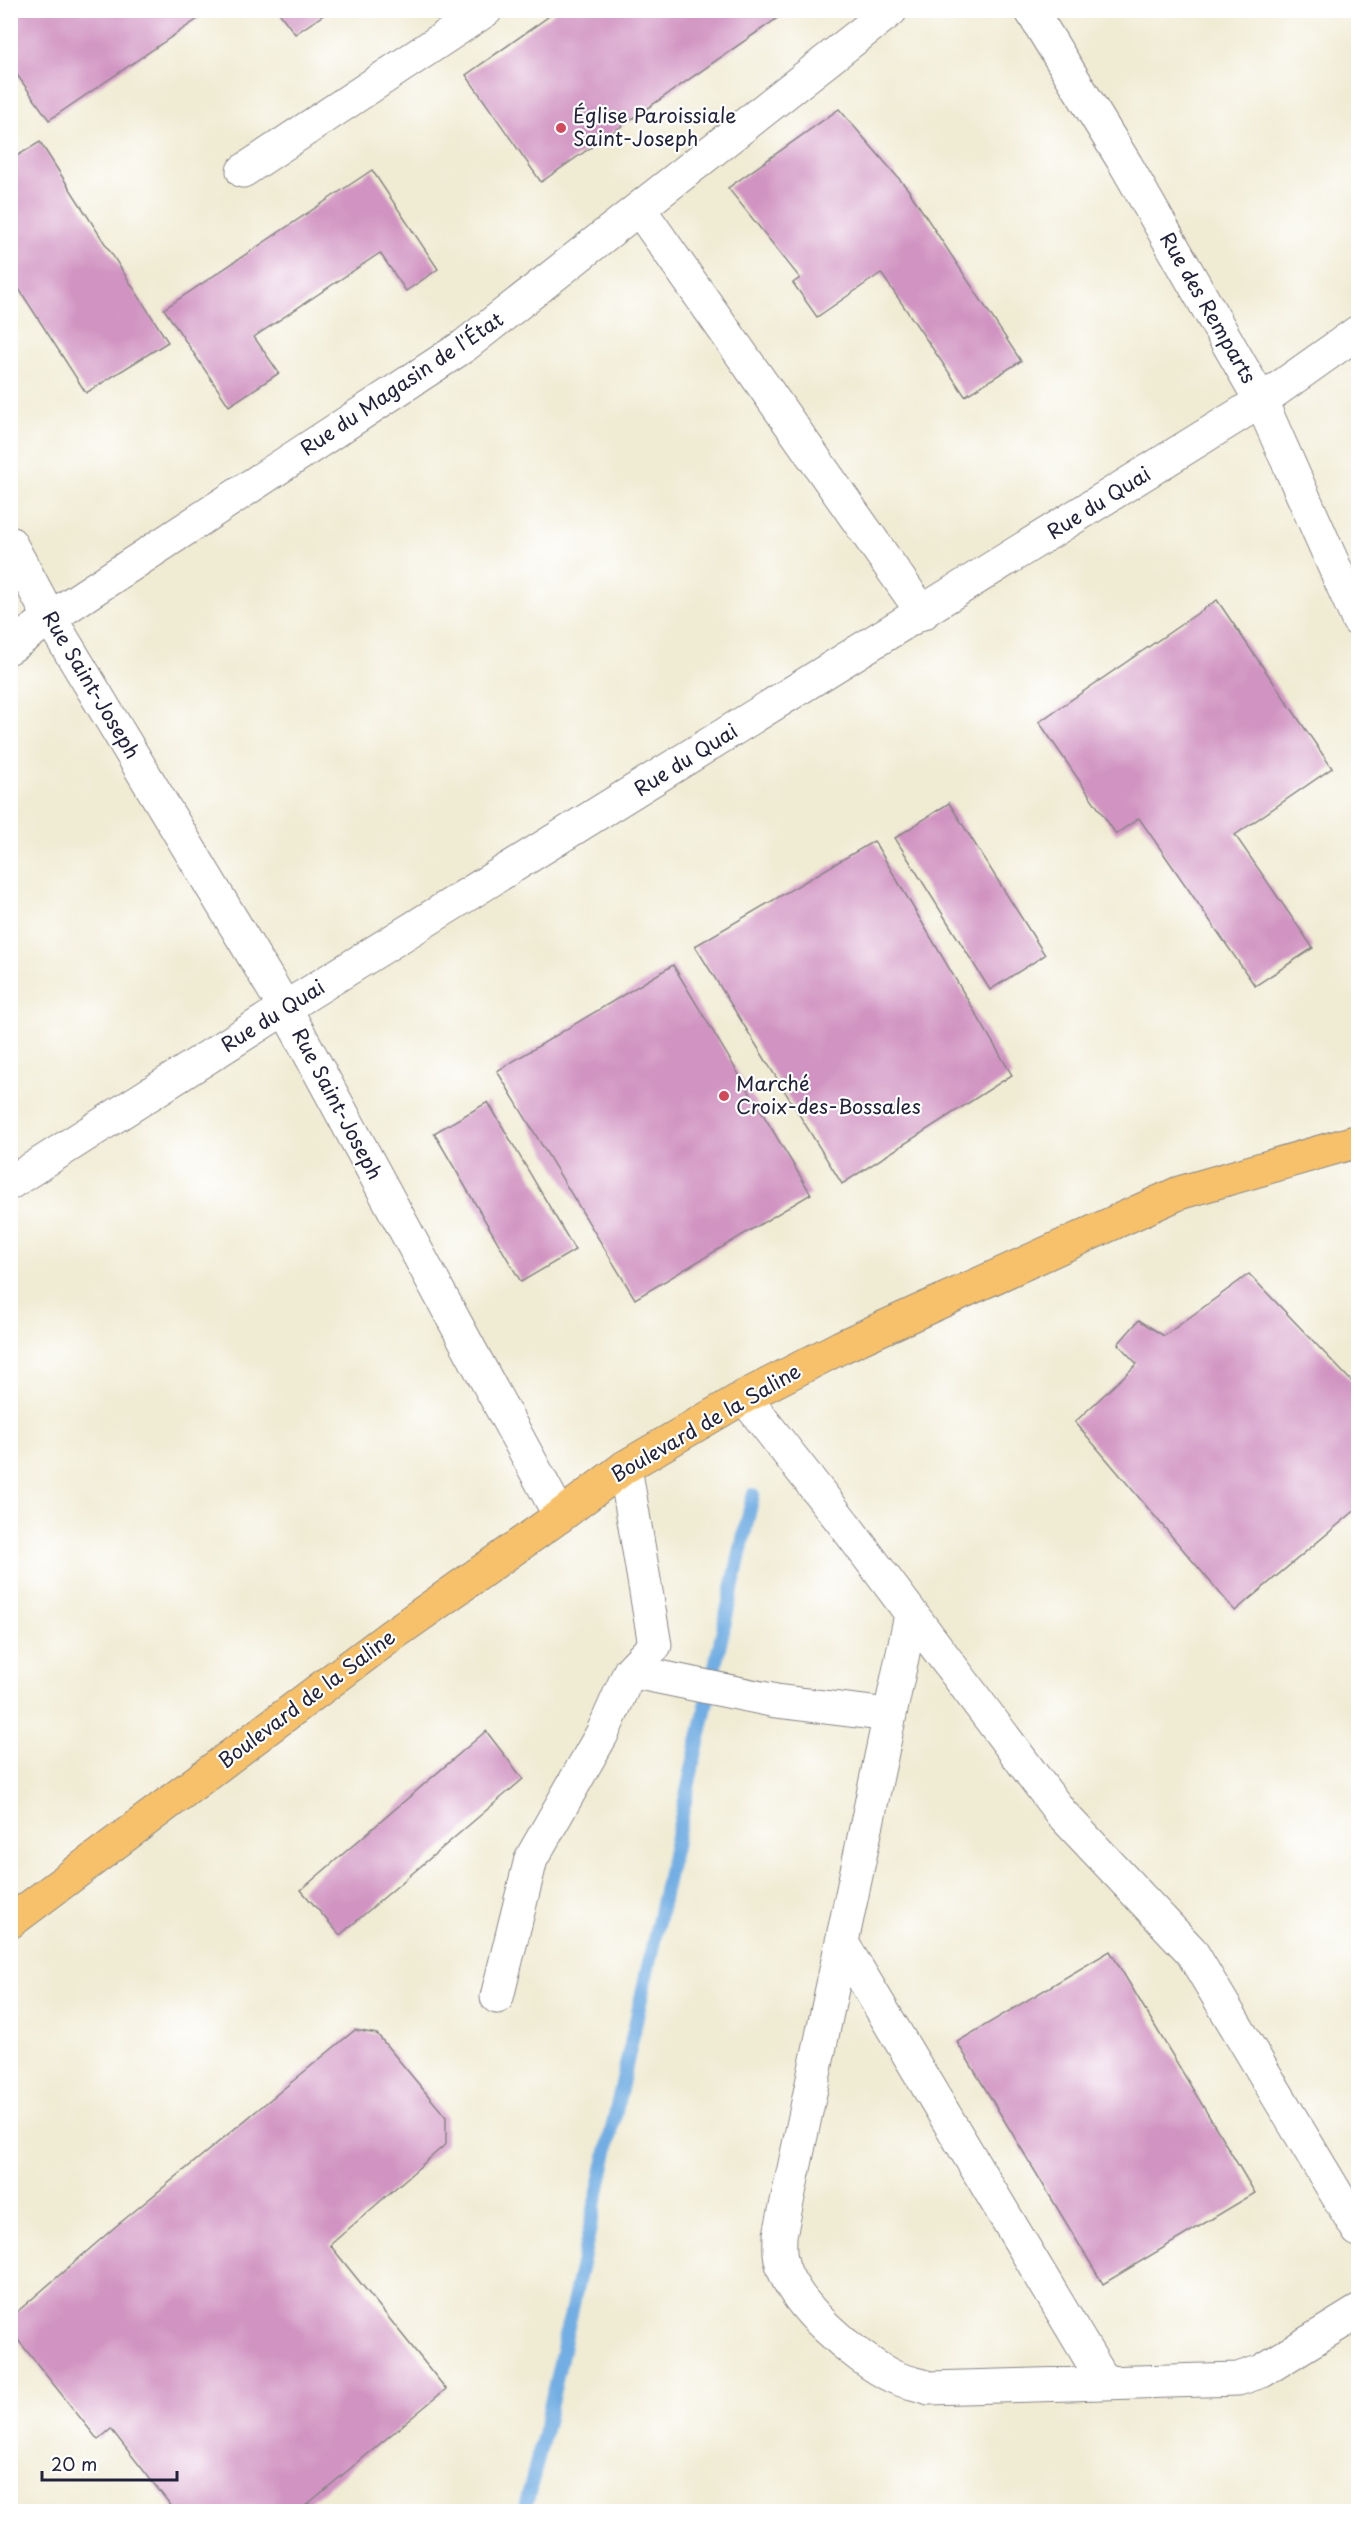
<svg xmlns="http://www.w3.org/2000/svg" width="1369" height="2522" font-family="'Playpen Sans',sans-serif">
	<rect width="100%" height="100%" fill="#fff"/>
	<filter id="ink" filterUnits="userSpaceOnUse"><feTurbulence type="fractalNoise" baseFrequency=".0167" numOctaves="2"/><feDisplacementMap in="SourceGraphic" scale="12" xChannelSelector="R" yChannelSelector="G"/><feConvolveMatrix kernelMatrix="1 2 1 2 8 2 1 2 1" color-interpolation-filters="sRGB"/></filter>
	<filter id="wash" filterUnits="userSpaceOnUse"><feTurbulence type="fractalNoise" baseFrequency=".008" numOctaves="4" result="noise"/><feDisplacementMap in="SourceGraphic" scale="24" xChannelSelector="R" yChannelSelector="G"/><feGaussianBlur stdDeviation="1.35" result="paint"/><feColorMatrix in="noise" values="0 0 0 0 0 0 0 0 0 0 0 0 0 0 0 0 0 1.4 0 .05"/><feComposite in="paint" operator="in"/></filter>
	<g filter="url(#wash)">
		<rect width="100%" height="100%" fill="#f0ebd3"/>
		<g fill="none" stroke-linecap="round" stroke-linejoin="round">
			<!-- stream -->
			<path stroke="#72aee3" stroke-width="14" d="M524,2512L545,2430L753,1495"/>
		</g>
		<g id="blocks">
			<!-- building -->
			<path fill="#d194c2" d="M22,10H211L49,120L10,65V18Z
				M277,10H331L295,34Z
				M558,10H789L541,182L466,75Z
				M839,109L907,188L1021,361L965,396L881,273L817,317L793,283L800,278L728,188Z
				M40,142L168,342L86,393L10,275V160Z
				M372,170L438,269L406,291L380,253L254,337L279,373L229,406L164,309Z
				M1217,600L1332,768L1235,835L1313,948L1255,986L1139,818L1116,834L1039,722Z
				M949,803L1045,955L990,990L895,838Z
				M874,841L1012,1075L842,1184L695,946Z
				M673,965L811,1194L635,1299L497,1071Z
				M488,1102L575,1250L521,1282L434,1133Z
				M1249,1274L1358,1388V1508L1235,1611L1075,1422L1137,1364L1118,1344L1139,1320L1164,1336Z
				M486,1731L523,1779L340,1935L301,1890Z
				M1110,1951L1255,2193L1103,2284L957,2042Z
				M355,2030L377,2034L446,2117V2144L330,2245L446,2389L298,2512H176L111,2429L98,2440L10,2330V2318L115,2227Z"/>
		</g>
	</g>
	<g filter="url(#ink)">
		<use href="#blocks" fill-opacity="0" stroke="#898687" stroke-width="1.5"/>
		<g fill="none" stroke-linecap="round" stroke-linejoin="round">
			<!-- minor casing -->
			<g stroke="#898687" stroke-width="35">
				<path id="minor" d="M1031,10L1126,165L1261,401L1358,620
					M243,171L486,10
					M640,210L923,613
					M10,543L50,618L285,1008L560,1516
					M10,647L50,618L464,346L891,10
					M10,1183L285,1008L1261,401L1358,332
					M744,1397L844,1524L1061,1813L1191,1951L1358,2230
					M911,1615L780,2235C780,2243 779,2251 781,2259C788,2301 856,2359 894,2377C905,2382 918,2384 929,2388L1238,2379L1262,2371L1358,2312
					M630,1671L776,1701L889,1715
					M842,1943L1105,2383
					M497,1997L531,1859L602,1734L630,1671L655,1645L625,1467"/>
			</g>
			<!-- major casing -->
			<g stroke="#898687" stroke-width="35">
				<path id="major" d="M10,1922L392,1635L560,1516L625,1467L744,1397L841,1347L1179,1193L1358,1141"/>
			</g>
			<!-- minor -->
			<use href="#minor" stroke="#fff" stroke-width="33"/>
			<!-- major -->
			<use href="#major" stroke="#f6c16b" stroke-width="33"/>
		</g>
	</g>
	<!-- markers -->
	<g fill="#d1495b" stroke="#fff" stroke-width="2">
		<circle cx="561" cy="128" r="6"/>
		<circle cx="724" cy="1096" r="6"/>
	</g>
	<g text-anchor="middle" stroke-width="4.5" stroke-linejoin="round" paint-order="stroke">
		<!-- poi labels -->
		<g font-size="20" fill="#22223b" stroke="#fff" text-anchor="start">
			<text x="573" y="123">Église Paroissiale<tspan x="573" dy="23">Saint-Joseph</tspan></text>
			<text x="736" y="1091">Marché<tspan x="736" dy="23">Croix-des-Bossales</tspan></text>
		</g>
		<!-- street labels -->
		<g font-size="20" fill="#22223b" stroke="#fff">
			<text transform="translate(1208 308) rotate(60)" y="7">Rue des Remparts</text>
			<text transform="translate(402 384) rotate(-34)" y="7">Rue du Magasin de l'État</text>
			<text transform="translate(1099 503) rotate(-32)" y="7">Rue du Quai</text>
			<text transform="translate(91 685) rotate(59)" y="7">Rue Saint-Joseph</text>
			<text transform="translate(686 760) rotate(-32)" y="7">Rue du Quai</text>
			<text transform="translate(273 1016) rotate(-32)" y="7">Rue du Quai</text>
			<text transform="translate(337 1104) rotate(62)" y="7">Rue Saint-Joseph</text>
			<text transform="translate(706 1423) rotate(-30)" y="7">Boulevard de la Saline</text>
			<text transform="translate(307 1699) rotate(-37)" y="7">Boulevard de la Saline</text>
		</g>
	</g>
	<!-- margin -->
	<rect width="1369" height="2522" fill="none" stroke="#fff" stroke-width="36"/>
	<!-- scale -->
	<path d="M42 2471v9h135v-9" fill="none" stroke="#22223b" stroke-width="3"/>
	<text x="51" y="2471" font-size="18" fill="#22223b" stroke="#ffffff" stroke-width="4.5" paint-order="stroke">20 m</text>
</svg>
